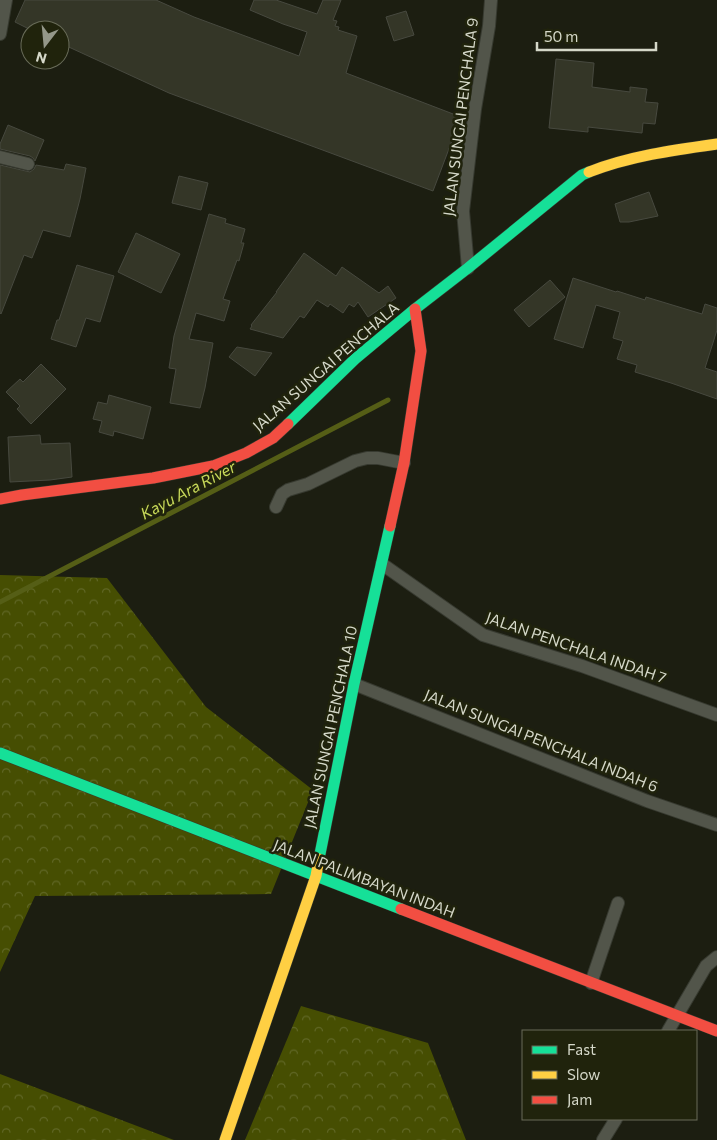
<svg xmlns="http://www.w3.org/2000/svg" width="717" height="1140" font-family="Commissioner,sans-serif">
	<defs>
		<pattern id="forest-crowns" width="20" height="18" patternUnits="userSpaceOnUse" patternTransform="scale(1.25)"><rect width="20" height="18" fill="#464e02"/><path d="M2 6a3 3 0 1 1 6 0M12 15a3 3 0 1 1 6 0" fill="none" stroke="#606726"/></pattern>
	</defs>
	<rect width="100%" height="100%" fill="#1c1e11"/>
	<!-- forest -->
	<path fill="url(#forest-crowns)" d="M0,575L107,578L206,707L313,790L271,894L35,896L0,972Z
		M301,1006L428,1043L466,1140H245Z
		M0,1074L174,1140H0Z"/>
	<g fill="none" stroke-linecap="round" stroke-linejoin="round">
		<!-- stream -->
		<path stroke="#555e16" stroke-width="5" d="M0,602L388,400"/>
	</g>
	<!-- building -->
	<path fill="#343627" stroke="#47493f" d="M25,0H156L194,17L299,56L307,32L283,24L250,10L254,0H276L317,14L323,0H341L333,20L337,21L335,26L339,27L338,30L357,36L346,73L461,117L433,191L169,93L60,43V30H31L15,22Z
		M406,11L414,35L394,41L386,17Z
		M556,59L594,63L592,87L630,92V87L647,89L645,102L658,103L655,124L643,123L642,133L588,127V132L549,128Z
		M8,125L44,140L35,161L33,158L30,156L0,149V144Z
		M66,164L86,168L80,199L70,237L43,230L32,258L24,255L1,314L0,313V165L30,172L34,169L36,165L64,170Z
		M179,176L208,183L201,210L172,203Z
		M649,192L658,216L629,222H620L615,204Z
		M209,214L226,219L225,223L245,229L241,243H244L239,261L237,260L223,299L230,301L224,321L196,313L189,339L213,343L205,388L200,408L170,403L176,369L169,368L174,336Z
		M136,233L180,254L161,293L118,272Z
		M304,253L336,276L342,267L379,293L388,286L396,298L368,317L358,302L354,307L349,304L343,313L330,304L328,307L317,300L304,318L300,316L283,338L250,329L252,326L251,325L277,292H276Z
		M77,265L114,276L100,322L86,318L76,347L51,339L57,320H59Z
		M573,278L616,292L617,291L645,300L646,297L702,314L705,304L717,308V330L705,368L717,372V399L671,383L635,372L637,365L617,359L623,341L613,338L620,312L596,305L583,348L554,339Z
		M550,280L565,297L529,327L514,310Z
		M237,347L272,353L255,376L229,357Z
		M41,364L66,389L31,424L17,409L20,406L6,392L20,379L23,382Z
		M109,395L151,407L143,439L114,431L113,436L99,432L102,421L93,419L98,402L107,404Z
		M40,435L41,444L70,443L72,477L50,480L10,482L8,437Z"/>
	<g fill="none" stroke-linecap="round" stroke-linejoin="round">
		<!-- street casing -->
		<g stroke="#373a30" stroke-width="14">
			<path id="street" d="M0,34L6,0
				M0,157L28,164
				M468,268L463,211L475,109L489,26L491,0
				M276,507L282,494L288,490L308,484L355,461L367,458H378L404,463
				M382,564L483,635L582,666L717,715
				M354,684L647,801L717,825
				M591,983L618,903
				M668,1031L706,966L717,957
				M603,1140L616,1119"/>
		</g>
		<!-- fast casing -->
		<g stroke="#373a30" stroke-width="12">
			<path id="fast" d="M288,424L355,359L415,309L468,268L582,175L589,172
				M0,753L401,909
				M319,859L354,684L390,526"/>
		</g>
		<!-- slow casing -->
		<g stroke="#373a30" stroke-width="12">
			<path id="slow" d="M589,172C630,156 674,150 717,144
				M225,1140L316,876L319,859"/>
		</g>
		<!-- jam casing -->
		<g stroke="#373a30" stroke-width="12">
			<path id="jam" d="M0,499L22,495L153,478L213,466L246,453L273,438L288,424
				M390,526L404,463L421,351L415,309
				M401,909L717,1031"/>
		</g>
		<!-- street -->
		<use href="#street" stroke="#52554a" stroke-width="12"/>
		<!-- fast -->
		<use href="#fast" stroke="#16e098" stroke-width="11"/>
		<!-- slow -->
		<use href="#slow" stroke="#ffcf43" stroke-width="11"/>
		<!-- jam -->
		<use href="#jam" stroke="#f24e42" stroke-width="11"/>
	</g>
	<g text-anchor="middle" stroke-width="5" stroke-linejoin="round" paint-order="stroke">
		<!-- street labels -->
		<g font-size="15" fill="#d5d8c9" stroke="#20230c">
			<text transform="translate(461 117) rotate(-83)" y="5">JALAN SUNGAI PENCHALA 9</text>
			<text transform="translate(326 367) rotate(-41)" y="5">JALAN SUNGAI PENCHALA</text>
			<text transform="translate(576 648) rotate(19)" y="5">JALAN PENCHALA INDAH 7</text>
			<text transform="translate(331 727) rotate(-78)" y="5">JALAN SUNGAI PENCHALA 10</text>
			<text transform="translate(541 741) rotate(22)" y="5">JALAN SUNGAI PENCHALA INDAH 6</text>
			<text transform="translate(364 879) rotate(21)" y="5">JALAN PALIMBAYAN INDAH</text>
		</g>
		<!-- water labels -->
		<g font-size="16" font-style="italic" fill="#c7d859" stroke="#20230c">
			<text transform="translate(188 490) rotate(-28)" y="6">Kayu Ara River</text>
		</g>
	</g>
	<!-- legend -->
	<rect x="522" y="1030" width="175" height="90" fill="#20230c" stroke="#686b58"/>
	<rect x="532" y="1046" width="25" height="8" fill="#16e098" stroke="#686b58"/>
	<text x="567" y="1055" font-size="15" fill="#d5d8c9">Fast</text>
	<rect x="532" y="1071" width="25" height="8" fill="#ffcf43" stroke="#686b58"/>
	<text x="567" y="1080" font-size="15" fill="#d5d8c9">Slow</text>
	<rect x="532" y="1096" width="25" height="8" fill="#f24e42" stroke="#686b58"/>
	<text x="567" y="1105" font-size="15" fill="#d5d8c9">Jam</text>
	<!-- north arrow -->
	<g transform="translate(45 45) rotate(196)"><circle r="24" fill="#20230c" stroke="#686b58"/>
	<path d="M0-4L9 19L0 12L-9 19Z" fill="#949789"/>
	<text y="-8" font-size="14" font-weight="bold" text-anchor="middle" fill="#d5d8c9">N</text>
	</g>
	<!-- scale -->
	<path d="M537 42v8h119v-8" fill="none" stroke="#d5d8c9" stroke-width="2.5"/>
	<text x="544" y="42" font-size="15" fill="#d5d8c9" stroke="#20230c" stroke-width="4" paint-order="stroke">50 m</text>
</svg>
